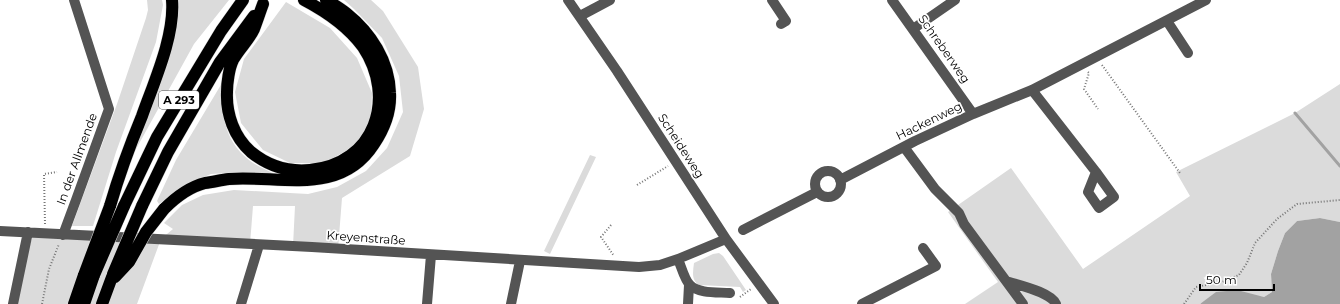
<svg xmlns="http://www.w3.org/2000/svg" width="1340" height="304" font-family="Montserrat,sans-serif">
	<rect width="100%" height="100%" fill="#fff"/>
	<!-- green -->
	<path fill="#dbdbdb" d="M147,0H162L163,5L156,42L116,152L93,226H72L117,104L146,18L148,10Z
		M177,0H229L194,44L130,160Z
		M344,0H371L383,11L418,67L424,109L410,156L342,198L338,249L293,246L295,206H253L250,244L161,239L137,304H9L34,233L161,239L173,229L164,223L182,205L203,195L234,190L308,194L337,187L366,171L387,148L403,112L399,76L382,38L354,9Z
		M286,2L330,28L357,58L372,93L371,122L353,147L324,163H290L263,150L241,123L235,92L244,59Z
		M222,83C223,114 222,138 249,160C256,166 267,170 276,175L241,172L211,174L184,186L159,204L157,201L176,160Z
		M1340,84V222L1320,218L1297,221L1285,233L1278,251L1271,274L1272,292L1264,297L1256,296L1201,303L1200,304H965L998,282L948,212L1011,168L1083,269L1190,196L1176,172L1295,113Z
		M590,155L596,157L550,254L544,251Z
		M719,253L723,256L746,290L743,292L740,287L699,285C691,280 693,271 694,263L713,254Z"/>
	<!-- water -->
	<path fill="#a2a2a2" d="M1320,218L1340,222V304H1200L1216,292L1237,290L1264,297L1272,292L1271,274L1278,251L1285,233L1297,221Z"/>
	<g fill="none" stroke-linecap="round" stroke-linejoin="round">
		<!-- stream -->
		<path stroke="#a2a2a2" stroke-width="3" d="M1295,113L1340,166"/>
		<!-- highway casing -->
		<g stroke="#dbdbdb" stroke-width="13">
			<path id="highway" d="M263,4C260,12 257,21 254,29C249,40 239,49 233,60C229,68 227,83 227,92C226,114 234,137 251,152C268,166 289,172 310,170C375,164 397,98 363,47C349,28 325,11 304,0
				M110,206C119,175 130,145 142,116C154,82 175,36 172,0
				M124,206L157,137L221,31L243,0
				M142,206L168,152L220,62L254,16
				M164,209C175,198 189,187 205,183C213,182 221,180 229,179C280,175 340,197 374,144C384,129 391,111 390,93C389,61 371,33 346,13C340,8 333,4 326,0
				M74,304L84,275
				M84,304L94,275
				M102,304L112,277"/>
		</g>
		<!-- path -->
		<path stroke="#767676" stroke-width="2" stroke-dasharray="1 2" stroke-linecap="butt" d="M1102,65L1180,173
			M1088,72L1089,73L1084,89L1098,109
			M637,185L668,166
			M45,224L44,174L57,172
			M611,225L601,237L614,256
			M740,297L751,289
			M42,304L49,269L59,244
			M1184,304L1196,287L1222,282L1239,275L1247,263L1255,243L1277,219L1297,204L1340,200"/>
		<!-- minor -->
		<path stroke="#545454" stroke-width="10" d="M568,0L617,71L726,239L774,304
			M772,0L786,21L781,24
			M892,0L973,114
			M580,16L610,0
			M1167,21L1188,53
			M913,29L955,0
			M1032,90L1096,172L1088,192L1099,208L1114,197L1096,172
			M904,147L935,189L959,213L964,224L1023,304
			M815 184a13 13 0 1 1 26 0a13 13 0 1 1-26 0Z
			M840,180L915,141L973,114L1032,90L1206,0
			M743,230L817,192
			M0,231L312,247L639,267L660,265L678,259L726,239
			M63,235L76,200L109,109L74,0
			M678,259C681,266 685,281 690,285C699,294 718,292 730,293
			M1006,281C1018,285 1051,292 1056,304
			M13,304L28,232
			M241,304L259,245
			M427,304L431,255
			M511,304L520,261
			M688,304L689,285
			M862,304L936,266L923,248"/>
		<!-- highway -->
		<use href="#highway" stroke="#000" stroke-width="12"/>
		<!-- highway-bridge casing -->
		<g stroke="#dbdbdb" stroke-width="13" stroke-linecap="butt">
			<path id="highway-bridge" d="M113,274L142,206
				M84,275L110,206
				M94,275L124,206
				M115,277L129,262L146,232L164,209"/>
		</g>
		<!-- highway-bridge -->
		<use href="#highway-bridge" stroke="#000" stroke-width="12"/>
	</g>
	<g text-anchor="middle" stroke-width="3.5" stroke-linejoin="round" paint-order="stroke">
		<!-- shield labels -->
		<rect fill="#fff" stroke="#4c4c4c" stroke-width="1" x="159" y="91" width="40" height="18" rx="3"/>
		<g font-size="11" font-weight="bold" fill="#000">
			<text x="179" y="104">A 293</text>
		</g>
		<!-- street labels -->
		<g font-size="12" fill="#000" stroke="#fff">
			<text transform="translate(944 49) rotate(55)" y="4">Schreberweg</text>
			<text transform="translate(929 121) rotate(-26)" y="4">Hackenweg</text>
			<text transform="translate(681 146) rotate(57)" y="4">Scheideweg</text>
			<text transform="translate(77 159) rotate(-70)" y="4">In der Allmende</text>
			<text transform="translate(366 238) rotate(4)" y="4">Kreyenstraße</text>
		</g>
	</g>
	<!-- scale -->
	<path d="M1200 284v6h74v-6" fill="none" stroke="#000000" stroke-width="2"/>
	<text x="1206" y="284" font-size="12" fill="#000000" stroke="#ffffff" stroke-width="3" paint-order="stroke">50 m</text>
</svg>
